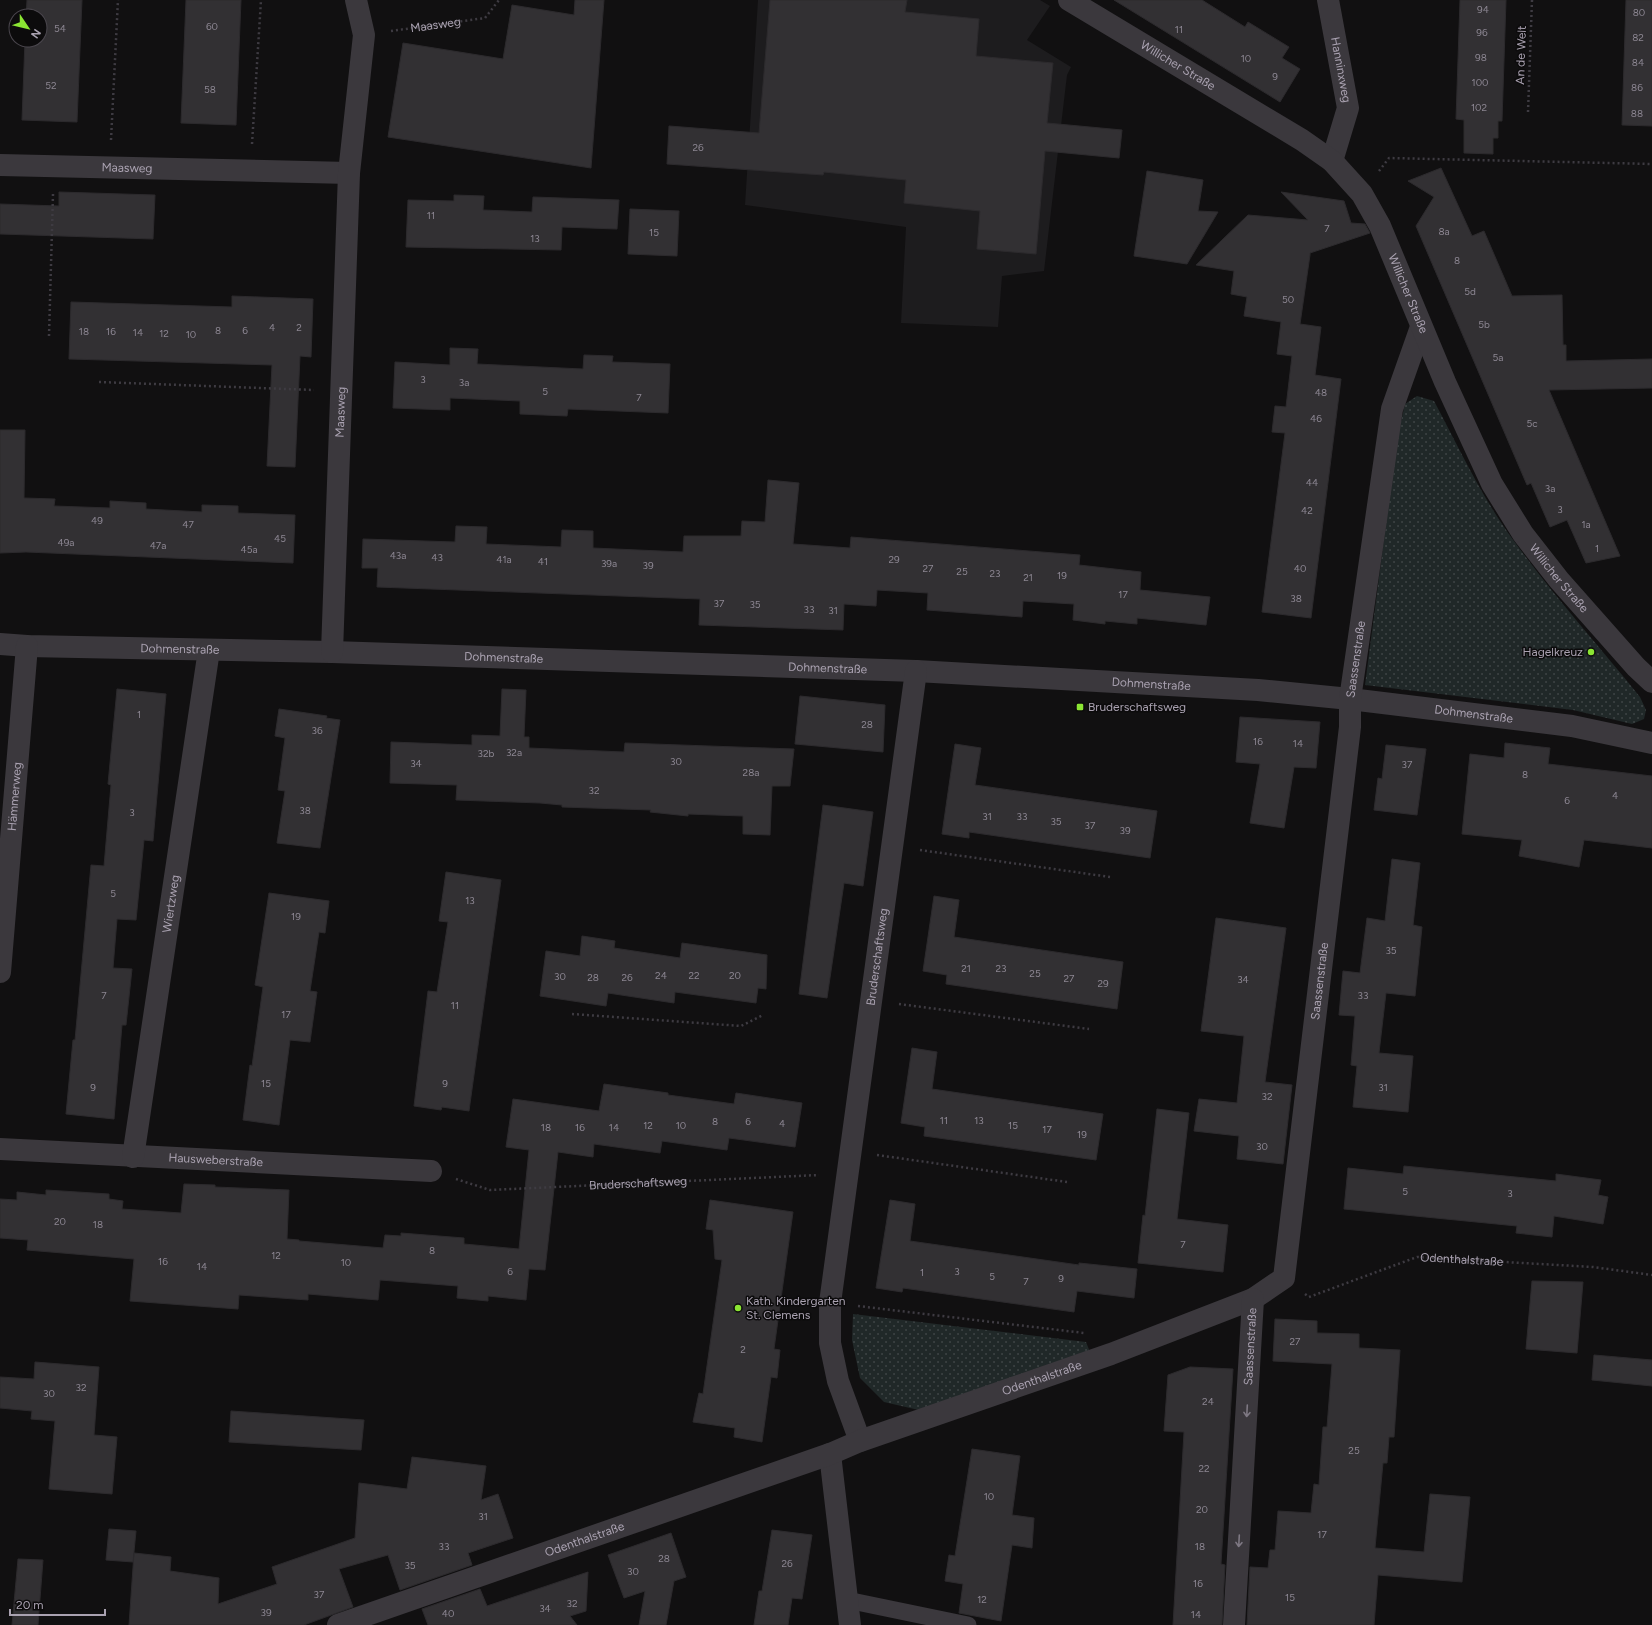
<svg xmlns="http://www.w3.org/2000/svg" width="1652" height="1625" font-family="Figtree,sans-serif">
	<defs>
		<pattern id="grass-dots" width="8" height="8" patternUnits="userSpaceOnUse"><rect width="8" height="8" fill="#202828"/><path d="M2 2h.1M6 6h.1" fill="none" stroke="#3e4445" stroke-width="1.8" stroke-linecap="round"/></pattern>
	</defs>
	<rect width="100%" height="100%" fill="#111011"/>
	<!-- built -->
	<path fill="#1d1c1e" d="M758,0H1040L1050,6L1027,40L1071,67L1067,75L1044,271L1002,276L998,327L901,323L906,227L745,205Z"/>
	<!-- grass -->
	<path fill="url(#grass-dots)" d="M1417,396L1434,401C1459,448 1482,498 1514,541C1553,595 1598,645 1640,697L1646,710L1644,719L1632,724L1573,710L1365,685L1397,439L1405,404Z
		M853,1314L1086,1342L1090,1352L923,1411L884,1402L860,1378L852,1340Z"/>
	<!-- building -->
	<path fill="#323033" stroke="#2c2a2d" d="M27,0H82L77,122L22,120L25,40H40V16H26Z
		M186,0H241L236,125L181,123Z
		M575,0H604L591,168L388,137L403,43L503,59L512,5L574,15Z
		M770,0H907L905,12L979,19L976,56L1053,63L1047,123L1122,130L1119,158L1045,151L1036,254L977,249L980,211L904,203L906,180L824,172L823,175L667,164L669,126L759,133Z
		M1114,0H1202L1245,27L1248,22L1289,47L1282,58L1300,69L1280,102Z
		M1460,0H1506L1502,121H1498V138H1493V154L1464,153V120L1456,119Z
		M1626,0H1652V126L1622,125Z
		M1441,168L1472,236L1484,231L1512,296L1562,295L1563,345H1566V361L1652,359V388L1549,390L1620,556L1586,563L1567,520L1550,527L1531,483L1527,485L1416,226L1434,197L1408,181Z
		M1147,171L1203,180L1198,211L1218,212L1187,264L1134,256Z
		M59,192L155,195L153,239L0,234V204L59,206Z
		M1281,192L1344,201L1351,223L1365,224L1370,233L1310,253V255L1300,324L1321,327L1315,375L1341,379L1311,618L1262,612L1285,433L1272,432L1275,406L1286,407L1292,356L1277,354L1281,322L1244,316L1247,297L1231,294L1234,271L1196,265L1248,215L1308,220Z
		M454,195L484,196L483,210L532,212L533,197L619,200L617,229L562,227L561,250L406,247L408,200L454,201Z
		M630,209L679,211L677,256L628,254Z
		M232,296L313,299L311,357L300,356L295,467L267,466L272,365L69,359L71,302L232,307Z
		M450,348L478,349L477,364L583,369L584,355L613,356L612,362L670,364L668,413L568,409L567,416L520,414V401L450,398V410L393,408L395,362L450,365Z
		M0,430H25L24,498L55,499L54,506L110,508V501L146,503V509L202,512V505L238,506V513L295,515L293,563L26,552L0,553Z
		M768,480L799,483L793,544L850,548L851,537L1080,555L1079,565L1141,572L1140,590L1210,597L1206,625L1137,618V624L1105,621V624L1073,620L1074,604L1023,601L1022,617L927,610L928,593L877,590L876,606L844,604L843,630L699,625L700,599L377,587L378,568H362L363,539L455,542L456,526L487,527L486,544L561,547L562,530L593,531V548L683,552L684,536H741L742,521L765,522Z
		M117,689L166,694L153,841L144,840L136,920L117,919L113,968L132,969L126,1025H122L114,1119L66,1114L73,1040H75L91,865L104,866L111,785L108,784Z
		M502,689L526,690L524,737H529V748L624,752L625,743L794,749L790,786H772L770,835L743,834V816L688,814V816L650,812L651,810L562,807V805L540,803L456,800L457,785L390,783L391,742L472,745V735L500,736Z
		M800,696L885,705L883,752L795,744Z
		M279,709L327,716L326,718L340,720L320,848L277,843L285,791L278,790L285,738L275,736Z
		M1240,717L1320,722L1316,768L1294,767L1284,828L1250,823L1260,764L1236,762Z
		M1505,743L1550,748L1548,764L1652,776V848L1584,840L1579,867L1519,856L1522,840L1462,834L1470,754L1504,758Z
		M955,744L981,748L975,785L1157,811L1150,858L969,832V838L942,834Z
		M1386,745L1426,749L1417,815L1374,810L1378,778L1382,779Z
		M823,805L873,812L863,886L844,883L827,998L799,994Z
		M1392,859L1420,863L1413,925L1422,927L1415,996L1386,993L1379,1053L1413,1056L1408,1112L1353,1107L1357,1066L1351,1065L1355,1016L1339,1015L1343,971L1360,973L1367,918L1385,921Z
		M446,872L501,880L469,1111L442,1107L441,1110L414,1106L428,991L437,992L448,922L439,921Z
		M269,893L329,901L325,933L319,932L310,991L317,992L310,1042L290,1040L279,1125L243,1120L250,1065L252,1066L263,987L255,985Z
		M934,896L959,900L954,937L1123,962L1117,1009L946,984L947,975L923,971Z
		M1216,918L1286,928L1265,1082L1292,1085L1283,1164L1237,1159L1239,1136L1194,1131L1199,1099L1237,1103L1244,1036L1201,1031Z
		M582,936L615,941L614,948L680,958L682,943L767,955L766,989L758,988L756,1003L675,992L674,1003L608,993L606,1006L540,996L546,951L580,956Z
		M912,1048L937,1052L932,1089L1103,1114L1096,1160L924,1136L925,1127L901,1123Z
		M604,1084L668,1093V1095L734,1104L736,1093L802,1103L795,1147L729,1138L727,1150L662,1141L660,1153L594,1144L593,1157L558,1152L545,1270L529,1269L526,1300L488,1296V1301L457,1298L458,1286L380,1280L378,1300L308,1294V1300L239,1295L238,1309L130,1301L134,1259L27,1250L28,1240L0,1238V1199L17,1200V1192L46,1195V1190L109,1194V1199L123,1201L122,1209L181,1213L184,1184L215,1185V1187L289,1190L287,1239L299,1240V1241L383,1248L385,1235L401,1236V1233L464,1238V1244L519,1249L529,1150L506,1147L513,1099L599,1111Z
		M1157,1109L1189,1113L1177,1219L1228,1225L1223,1272L1138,1263L1143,1215L1145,1216Z
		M1404,1166L1556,1181V1174L1601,1180L1598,1195L1608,1197L1603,1224L1554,1216L1552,1237L1516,1233L1517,1226L1344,1209L1348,1168L1403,1174Z
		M710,1200L793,1212L774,1349L780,1350L777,1378L771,1377L762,1442L734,1437L735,1428L693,1422L699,1393L703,1394L722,1260L715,1259L713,1230L706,1229Z
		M890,1200L915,1204L910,1241L1079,1265V1263L1137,1269L1134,1298L1077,1291L1074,1312L903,1288L902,1292L876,1288Z
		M1532,1281L1583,1282L1577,1353L1526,1349Z
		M1275,1319L1317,1321V1333L1359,1334V1348L1400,1350L1394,1437H1389L1387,1463H1383L1375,1548L1424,1552L1430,1494L1470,1497L1462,1582L1378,1575L1374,1625H1247L1250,1567L1268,1568L1270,1550H1275L1278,1511L1311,1513L1314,1484L1319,1485L1323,1427H1327L1332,1364L1273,1361Z
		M1594,1355L1652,1360V1386L1592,1380Z
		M35,1362L99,1367L94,1435L117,1437L112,1494L49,1489L55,1421L31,1419L32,1411L0,1408V1377L34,1379Z
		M1190,1367L1233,1369L1221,1564L1225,1565L1222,1625H1173L1184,1432L1164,1431L1168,1375Z
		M231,1411L364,1420L361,1450L229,1442Z
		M972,1449L1020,1456L1012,1515L1034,1518L1032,1548L1012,1545L1001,1621L959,1613L963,1584L945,1581L949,1555L955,1556Z
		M412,1457L486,1466L481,1500L498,1494L513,1538L468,1553L472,1565L400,1590L388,1555L339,1569L353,1607L304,1625H129L134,1553L171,1557L170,1571L219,1578L218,1604L277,1584L272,1567L355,1538L359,1483L407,1489Z
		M109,1529L136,1531L133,1562L106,1560Z
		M772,1530L812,1535L802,1599L792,1598L788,1625H754L759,1591H762Z
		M671,1533L686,1577L674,1581L666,1625H639L645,1591L624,1598L608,1555Z
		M18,1559L43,1560L38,1625H12Z
		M588,1572L586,1611L570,1616L577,1625H428L422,1609L480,1589L487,1606Z"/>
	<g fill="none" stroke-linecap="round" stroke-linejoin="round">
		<!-- path -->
		<g stroke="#3e3b42" stroke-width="2.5" stroke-dasharray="2 3" stroke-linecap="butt">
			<path id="s1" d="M391,31L485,18L499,0"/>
			<path d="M1528,112L1532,0"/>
			<path d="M111,140L118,0"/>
			<path d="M252,144L261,0"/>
			<path d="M1379,171L1389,158L1652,164"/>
			<path d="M49,336L53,194"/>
			<path d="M99,382L314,390"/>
			<path d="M920,850L1110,877"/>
			<path d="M899,1004L1089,1029"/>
			<path d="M572,1014L741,1026L763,1015"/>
			<path d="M877,1155L1067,1182"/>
			<path id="s2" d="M456,1179L490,1190L819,1175"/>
			<path id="s3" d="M1305,1294L1309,1297L1417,1257L1593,1267L1652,1275"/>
			<path d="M858,1306L1084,1333"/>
		</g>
		<!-- service -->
		<path stroke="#3b383d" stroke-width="17" d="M847,1600L968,1625"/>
		<!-- minor -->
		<g stroke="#3b383d" stroke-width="22">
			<path id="s4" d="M1328,0L1348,108L1332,161"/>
			<path id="s5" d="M0,165L349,173"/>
			<path id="s6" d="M0,644L27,646L332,652L916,671L1258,690L1350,699L1572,726L1652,743"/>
			<path id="s7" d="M332,652L349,173L364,35L356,0"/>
			<path id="s8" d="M0,972L27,646"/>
			<path id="s9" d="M0,1149L431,1171"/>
			<path id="s10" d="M133,1157L209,650"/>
			<path id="s11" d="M860,1441L838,1381L830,1343V1303L916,671"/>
			<path d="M830,1454L850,1625"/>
			<path id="s12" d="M338,1625L830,1454L860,1441L1111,1354L1253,1299L1284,1278L1350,727V699L1392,409L1421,327"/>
			<path id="s13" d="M1234,1625L1253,1299"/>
		</g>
		<!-- tertiary -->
		<path stroke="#3b383d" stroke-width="22" id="s14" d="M1069,0L1302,140L1332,161L1362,194L1380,226L1445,382L1492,484L1523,534L1559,580L1636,667L1652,682"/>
	</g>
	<!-- one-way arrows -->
	<defs><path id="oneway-shaft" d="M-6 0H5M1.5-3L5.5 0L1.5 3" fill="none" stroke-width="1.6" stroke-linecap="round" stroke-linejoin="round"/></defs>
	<g stroke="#7e7883">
		<use href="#oneway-shaft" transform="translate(1247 1411) rotate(93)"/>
		<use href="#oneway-shaft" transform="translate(1239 1541) rotate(93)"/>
	</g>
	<!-- markers -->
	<g fill="#8be533" stroke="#0c0b0c" stroke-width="1.5">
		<circle cx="1591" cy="652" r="4"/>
		<rect x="1076" y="703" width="8" height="8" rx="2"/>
		<circle cx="738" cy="1308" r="4"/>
	</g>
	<g text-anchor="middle" stroke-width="3" stroke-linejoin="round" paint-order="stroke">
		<!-- number labels -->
		<g font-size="10" fill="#8c8692">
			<text x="1483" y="13">94</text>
			<text x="1639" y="16">80</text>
			<text x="212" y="30">60</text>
			<text x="60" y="32">54</text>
			<text x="1179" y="33">11</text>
			<text x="1482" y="36">96</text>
			<text x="1638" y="41">82</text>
			<text x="1481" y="61">98</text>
			<text x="1246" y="62">10</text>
			<text x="1638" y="66">84</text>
			<text x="1275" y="80">9</text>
			<text x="1480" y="86">100</text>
			<text x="51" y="89">52</text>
			<text x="1637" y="91">86</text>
			<text x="210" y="93">58</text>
			<text x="1479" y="111">102</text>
			<text x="1637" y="117">88</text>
			<text x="698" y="151">26</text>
			<text x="431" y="219">11</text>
			<text x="1327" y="232">7</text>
			<text x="1444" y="235">8a</text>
			<text x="654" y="236">15</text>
			<text x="535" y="242">13</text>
			<text x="1457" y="264">8</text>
			<text x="1470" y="295">5d</text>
			<text x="1288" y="303">50</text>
			<text x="1484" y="328">5b</text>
			<text x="272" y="331">4</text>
			<text x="299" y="331">2</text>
			<text x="218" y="334">8</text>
			<text x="245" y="334">6</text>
			<text x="84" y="335">18</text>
			<text x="111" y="335">16</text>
			<text x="138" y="336">14</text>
			<text x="164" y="337">12</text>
			<text x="191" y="338">10</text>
			<text x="1498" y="361">5a</text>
			<text x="423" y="383">3</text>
			<text x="464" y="386">3a</text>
			<text x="545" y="395">5</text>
			<text x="1321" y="396">48</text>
			<text x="639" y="401">7</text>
			<text x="1316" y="422">46</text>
			<text x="1532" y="427">5c</text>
			<text x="1312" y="486">44</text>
			<text x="1550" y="492">3a</text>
			<text x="1560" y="513">3</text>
			<text x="1307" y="514">42</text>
			<text x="97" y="524">49</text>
			<text x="188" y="528">47</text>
			<text x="1586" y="528">1a</text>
			<text x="280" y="542">45</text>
			<text x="66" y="546">49a</text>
			<text x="158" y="549">47a</text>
			<text x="1597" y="552">1</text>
			<text x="249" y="553">45a</text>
			<text x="398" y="559">43a</text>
			<text x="437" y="561">43</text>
			<text x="504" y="563">41a</text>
			<text x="894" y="563">29</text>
			<text x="543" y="565">41</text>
			<text x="609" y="567">39a</text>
			<text x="648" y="569">39</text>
			<text x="928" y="572">27</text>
			<text x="1300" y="572">40</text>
			<text x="962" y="575">25</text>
			<text x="995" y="577">23</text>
			<text x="1062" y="579">19</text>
			<text x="1028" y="581">21</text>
			<text x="1123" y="598">17</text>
			<text x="1296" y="602">38</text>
			<text x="719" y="607">37</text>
			<text x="755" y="608">35</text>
			<text x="809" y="613">33</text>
			<text x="833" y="614">31</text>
			<text x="139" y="718">1</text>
			<text x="867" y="728">28</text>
			<text x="317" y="734">36</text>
			<text x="1258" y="745">16</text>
			<text x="1298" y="747">14</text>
			<text x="514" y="756">32a</text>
			<text x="486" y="757">32b</text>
			<text x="676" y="765">30</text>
			<text x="416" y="767">34</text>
			<text x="1407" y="768">37</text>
			<text x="751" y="776">28a</text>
			<text x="1525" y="778">8</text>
			<text x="594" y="794">32</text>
			<text x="1615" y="799">4</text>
			<text x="1567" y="804">6</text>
			<text x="305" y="814">38</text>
			<text x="132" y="816">3</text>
			<text x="987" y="820">31</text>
			<text x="1022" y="820">33</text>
			<text x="1056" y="825">35</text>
			<text x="1090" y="829">37</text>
			<text x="1125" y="834">39</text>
			<text x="113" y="897">5</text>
			<text x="470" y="904">13</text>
			<text x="296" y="920">19</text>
			<text x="1391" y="954">35</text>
			<text x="966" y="972">21</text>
			<text x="1001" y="972">23</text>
			<text x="1035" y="977">25</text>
			<text x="661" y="979">24</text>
			<text x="694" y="979">22</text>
			<text x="735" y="979">20</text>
			<text x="560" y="980">30</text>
			<text x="593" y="981">28</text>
			<text x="627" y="981">26</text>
			<text x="1069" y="982">27</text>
			<text x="1243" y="983">34</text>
			<text x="1103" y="987">29</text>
			<text x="104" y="999">7</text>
			<text x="1363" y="999">33</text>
			<text x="455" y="1009">11</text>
			<text x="286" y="1018">17</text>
			<text x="266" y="1087">15</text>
			<text x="445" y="1087">9</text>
			<text x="93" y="1091">9</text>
			<text x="1383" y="1091">31</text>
			<text x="1267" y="1100">32</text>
			<text x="944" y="1124">11</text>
			<text x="979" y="1124">13</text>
			<text x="715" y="1125">8</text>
			<text x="748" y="1125">6</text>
			<text x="782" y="1127">4</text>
			<text x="648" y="1129">12</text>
			<text x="681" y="1129">10</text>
			<text x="1013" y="1129">15</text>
			<text x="546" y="1131">18</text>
			<text x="580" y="1131">16</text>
			<text x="614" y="1131">14</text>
			<text x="1047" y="1133">17</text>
			<text x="1082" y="1138">19</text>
			<text x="1262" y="1150">30</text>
			<text x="1405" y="1195">5</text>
			<text x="1510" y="1197">3</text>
			<text x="60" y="1225">20</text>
			<text x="98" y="1228">18</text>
			<text x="1183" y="1248">7</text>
			<text x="432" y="1254">8</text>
			<text x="276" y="1259">12</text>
			<text x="163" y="1265">16</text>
			<text x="346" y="1266">10</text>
			<text x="202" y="1270">14</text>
			<text x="510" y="1275">6</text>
			<text x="957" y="1275">3</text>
			<text x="922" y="1276">1</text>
			<text x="992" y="1280">5</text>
			<text x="1061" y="1282">9</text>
			<text x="1026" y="1285">7</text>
			<text x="1295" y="1345">27</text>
			<text x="743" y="1353">2</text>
			<text x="81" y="1391">32</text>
			<text x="49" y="1397">30</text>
			<text x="1208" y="1405">24</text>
			<text x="1354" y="1454">25</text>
			<text x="1204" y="1472">22</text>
			<text x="989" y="1500">10</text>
			<text x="1202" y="1513">20</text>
			<text x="483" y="1520">31</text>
			<text x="1322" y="1538">17</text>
			<text x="444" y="1550">33</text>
			<text x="1200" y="1550">18</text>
			<text x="664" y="1562">28</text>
			<text x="787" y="1567">26</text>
			<text x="410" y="1569">35</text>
			<text x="633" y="1575">30</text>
			<text x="1198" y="1587">16</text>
			<text x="319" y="1598">37</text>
			<text x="1290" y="1601">15</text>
			<text x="982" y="1603">12</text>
			<text x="572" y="1607">32</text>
			<text x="545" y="1612">34</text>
			<text x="266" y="1616">39</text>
			<text x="448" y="1617">40</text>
			<text x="1196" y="1618">14</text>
		</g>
		<!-- street labels -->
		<g font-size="12" fill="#aaa2b1" stroke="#0c0b0c">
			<text dy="4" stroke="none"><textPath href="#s1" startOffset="45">Maasweg</textPath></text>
			<text transform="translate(1521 55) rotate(-88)" y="4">An de Welt</text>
			<text dy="4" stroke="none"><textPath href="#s14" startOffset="127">Willicher Straße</textPath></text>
			<text dy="4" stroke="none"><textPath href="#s4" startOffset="71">Hanninxweg</textPath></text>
			<text dy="4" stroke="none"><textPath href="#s5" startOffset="127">Maasweg</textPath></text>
			<text dy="4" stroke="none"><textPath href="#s14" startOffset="463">Willicher Straße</textPath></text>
			<text dy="4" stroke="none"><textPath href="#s7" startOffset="240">Maasweg</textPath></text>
			<text dy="4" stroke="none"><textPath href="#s14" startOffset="787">Willicher Straße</textPath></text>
			<text dy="4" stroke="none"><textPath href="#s6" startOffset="180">Dohmenstraße</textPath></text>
			<text dy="4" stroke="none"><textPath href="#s6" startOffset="504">Dohmenstraße</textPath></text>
			<text dy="4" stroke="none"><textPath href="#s12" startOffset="1632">Saassenstraße</textPath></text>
			<text dy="4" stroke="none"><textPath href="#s6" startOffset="828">Dohmenstraße</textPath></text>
			<text dy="4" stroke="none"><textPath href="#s6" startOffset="1152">Dohmenstraße</textPath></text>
			<text dy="4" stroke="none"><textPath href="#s6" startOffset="1476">Dohmenstraße</textPath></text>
			<text dy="4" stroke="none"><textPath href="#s8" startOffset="176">Hämmerweg</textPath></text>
			<text dy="4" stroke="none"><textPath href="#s10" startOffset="256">Wiertzweg</textPath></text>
			<text dy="4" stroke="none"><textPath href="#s11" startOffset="492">Bruderschaftsweg</textPath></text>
			<text dy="4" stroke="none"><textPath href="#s12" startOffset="1308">Saassenstraße</textPath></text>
			<text dy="4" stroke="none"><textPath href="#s9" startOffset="216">Hausweberstraße</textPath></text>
			<text dy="4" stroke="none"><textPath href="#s2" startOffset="184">Bruderschaftsweg</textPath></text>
			<text dy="4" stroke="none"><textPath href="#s3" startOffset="165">Odenthalstraße</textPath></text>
			<text dy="4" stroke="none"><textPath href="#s13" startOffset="279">Saassenstraße</textPath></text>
			<text dy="4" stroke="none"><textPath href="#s12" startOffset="746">Odenthalstraße</textPath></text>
			<text dy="4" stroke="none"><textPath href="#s12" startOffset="261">Odenthalstraße</textPath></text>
		</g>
		<!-- poi labels -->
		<g font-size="12" fill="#aaa2b1" stroke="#0c0b0c" text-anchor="start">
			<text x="1583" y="656" text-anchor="end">Hagelkreuz</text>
			<text x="1088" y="711">Bruderschaftsweg</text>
			<text x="746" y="1305">Kath. Kindergarten<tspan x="746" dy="14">St. Clemens</tspan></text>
		</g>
	</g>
	<!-- north arrow -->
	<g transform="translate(28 28) rotate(125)"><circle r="19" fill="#0c0b0c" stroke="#4b474e"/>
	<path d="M0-3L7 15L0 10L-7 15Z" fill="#8be533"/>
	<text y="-6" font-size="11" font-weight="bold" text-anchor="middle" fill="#aaa2b1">N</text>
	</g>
	<!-- scale -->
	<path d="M10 1609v6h95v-6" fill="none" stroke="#aaa2b1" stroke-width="2"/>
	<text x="16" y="1609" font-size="12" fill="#aaa2b1" stroke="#0c0b0c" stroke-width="3" paint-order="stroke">20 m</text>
</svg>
